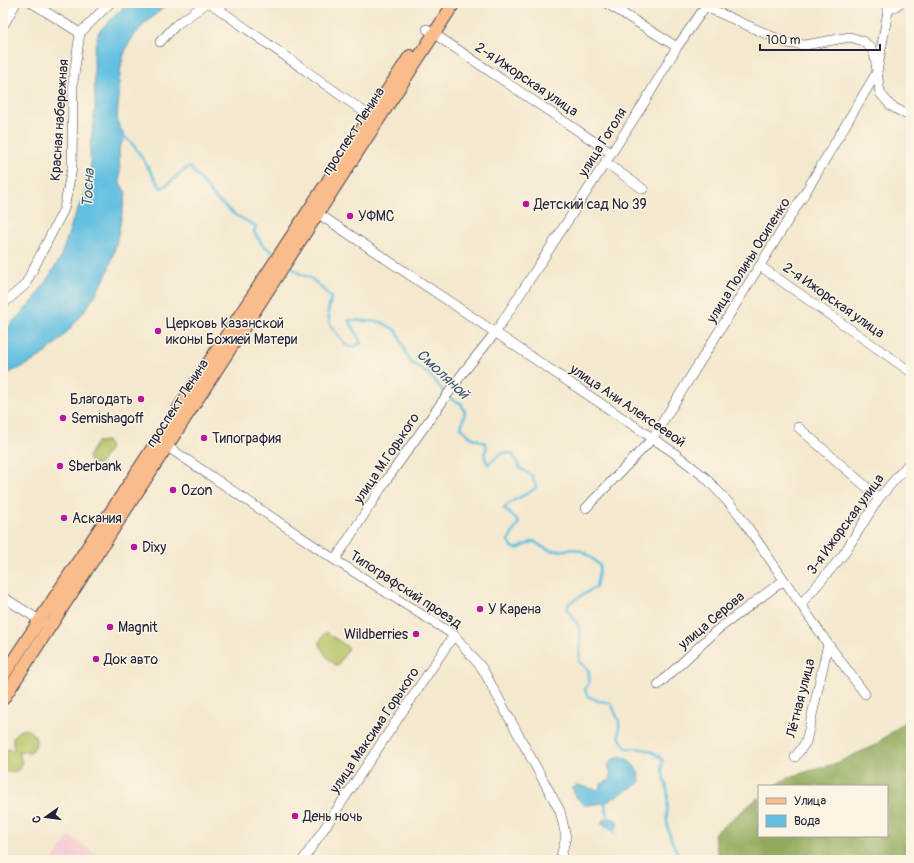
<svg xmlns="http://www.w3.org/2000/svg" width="914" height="863" font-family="Pangolin,sans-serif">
	<rect width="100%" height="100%" fill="#fcf5e5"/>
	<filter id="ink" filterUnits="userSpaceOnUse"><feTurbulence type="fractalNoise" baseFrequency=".025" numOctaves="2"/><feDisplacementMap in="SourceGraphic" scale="8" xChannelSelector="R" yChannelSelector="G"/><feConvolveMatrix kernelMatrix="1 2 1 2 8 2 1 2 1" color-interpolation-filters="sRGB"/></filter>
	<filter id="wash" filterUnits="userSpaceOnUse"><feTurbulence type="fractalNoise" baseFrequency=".012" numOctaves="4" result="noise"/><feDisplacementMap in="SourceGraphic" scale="16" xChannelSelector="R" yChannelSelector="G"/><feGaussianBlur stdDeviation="0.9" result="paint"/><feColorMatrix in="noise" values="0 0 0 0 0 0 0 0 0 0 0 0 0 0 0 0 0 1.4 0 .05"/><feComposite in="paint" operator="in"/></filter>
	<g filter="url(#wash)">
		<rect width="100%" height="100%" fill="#f4e8ce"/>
		<!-- built -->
		<path fill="#f6cfd6" d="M69,836L105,860H53Z"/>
		<!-- green -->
		<path fill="#b7c568" stroke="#6c7452" d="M107,441L110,448L100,464H91L88,457L97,442Z
			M326,632L349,648L337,666C327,659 323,653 319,642Z
			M24,729C37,731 40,745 30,753L18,752C23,760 23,767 15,772H3V751L9,749L15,750C10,741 13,732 24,729Z"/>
		<!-- forest -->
		<path fill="#91aa5c" stroke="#5a664c" d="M911,717V860H719L714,834L759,797V836H887V786H775L789,777L837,763L875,745Z"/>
		<!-- water -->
		<path fill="#63c0e1" stroke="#42718e" d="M128,3H169C132,34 119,44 119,95C119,103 116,115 118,123C119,127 123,132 125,137L119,148L120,183L126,193C121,217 118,242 110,265C101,293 69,334 46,352C34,362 17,370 3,375V328L8,327L34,300L60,259L73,220L91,178L90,149L95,109L94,51L99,31Z
			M625,757C633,765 642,771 639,783L605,803L585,805C578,800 574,796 573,788L577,785L596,790L601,787V784L610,780L611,774L608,765L613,759Z
			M612,818L617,821V828L613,830L601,823L603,820Z"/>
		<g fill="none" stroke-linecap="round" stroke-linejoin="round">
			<!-- stream -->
			<path stroke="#63c0e1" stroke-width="2.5" d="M122,136C134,138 152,177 161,188C173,183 180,170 190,167L216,199L235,215L256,226L254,232L262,244L275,254
				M289,265L300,274L311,278L331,297L328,312L330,325L346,345L350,347L361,344L357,334L348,320L381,322L397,331L410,362L429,374L445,393
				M448,396L454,401L461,403L465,412L461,428L471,437L485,443L487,447L484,455L488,464L502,453H512L520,468L532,476L536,487C527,497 513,497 504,508L519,522L508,541L512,547L517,549L534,541C557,561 567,543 583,552C589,555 595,561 600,566L596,587L569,603L567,610C584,627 581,638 579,661L589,671V682L585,689L587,696L599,701L611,703L619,721V737L626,748C640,748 655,749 663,761C660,772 664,775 666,785C670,797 666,810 667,822C668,835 675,849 681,860
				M605,803L608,820
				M609,827L610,829L616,834"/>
		</g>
	</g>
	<g filter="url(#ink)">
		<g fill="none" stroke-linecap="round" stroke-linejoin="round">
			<!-- minor casing -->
			<g stroke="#424051" stroke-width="10">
				<path id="minor" d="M32,3L80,33
					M210,3L370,116
					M606,3L677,47
					M706,7L787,43L805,45L850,37L863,41L871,48L875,57L880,93L891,106L911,117
					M888,11L900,3
					M3,26L16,3
					M427,29L611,153
					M160,42L176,25L207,3
					M605,162L643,189
					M313,210L673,452L706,478L738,513L828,644L865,694
					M760,266L911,372
					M3,304L25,285L64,209L72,168L73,82L80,33L110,3
					M798,427L879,498
					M162,443L335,560L454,635L482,668L560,811L566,837L560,860
					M586,508L652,439L808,188L877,72L888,11V3
					M335,560L385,482L462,374L495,333L644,103L677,47L708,3
					M3,597L44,623
					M801,604L843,555L879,498L911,461
					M658,685L717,630L784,580
					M795,757L806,742L828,644
					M303,860L454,635"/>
			</g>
			<!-- major casing -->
			<g stroke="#424051" stroke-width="14">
				<path id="major" d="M3,676L410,56
					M3,699L454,3"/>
			</g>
			<!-- minor -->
			<use href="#minor" stroke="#fff" stroke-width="9"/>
			<!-- major -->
			<use href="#major" stroke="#f9bc8a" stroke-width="12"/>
		</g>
	</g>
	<!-- markers -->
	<g fill="#b5179e" stroke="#fcf5e5" stroke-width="1.5">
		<circle cx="526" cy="204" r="4"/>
		<circle cx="350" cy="216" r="4"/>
		<circle cx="158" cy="331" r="4"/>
		<circle cx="141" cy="399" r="4"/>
		<circle cx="63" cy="418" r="4"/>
		<circle cx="204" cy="438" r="4"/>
		<circle cx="60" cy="466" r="4"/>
		<circle cx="173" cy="490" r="4"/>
		<circle cx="64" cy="518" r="4"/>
		<circle cx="134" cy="547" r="4"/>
		<circle cx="480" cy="609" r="4"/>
		<circle cx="110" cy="627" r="4"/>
		<circle cx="416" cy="634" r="4"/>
		<circle cx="96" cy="659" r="4"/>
		<circle cx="295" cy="816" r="4"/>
	</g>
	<g text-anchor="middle" stroke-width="3" stroke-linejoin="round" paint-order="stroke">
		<!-- street labels -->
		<g font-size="14" fill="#22223b" stroke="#fcf5e5">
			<text transform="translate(527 79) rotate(34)" y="5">2-я Ижорская улица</text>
			<text transform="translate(59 120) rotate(-86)" y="5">Красная набережная</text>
			<text transform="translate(353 131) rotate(-57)" y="5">проспект Ленина</text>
			<text transform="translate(602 142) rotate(-58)" y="5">улица Гоголя</text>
			<text transform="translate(748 260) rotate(-58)" y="5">улица Полины Осипенко</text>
			<text transform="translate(834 300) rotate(35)" y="5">2-я Ижорская улица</text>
			<text transform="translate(177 403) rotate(-57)" y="5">проспект Ленина</text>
			<text transform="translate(628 405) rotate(34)" y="5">улица Ани Алексеевой</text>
			<text transform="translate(386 458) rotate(-56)" y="5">улица М.Горького</text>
			<text transform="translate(845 524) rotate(-54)" y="5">3-я Ижорская улица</text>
			<text transform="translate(406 589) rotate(33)" y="5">Типографский проезд</text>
			<text transform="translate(711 620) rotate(-40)" y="5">улица Серова</text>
			<text transform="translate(800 698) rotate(-76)" y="5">Лётная улица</text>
			<text transform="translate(374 730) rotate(-56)" y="5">улица Максима Горького</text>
		</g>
		<!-- poi labels -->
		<g font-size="14" fill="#22223b" stroke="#fcf5e5" text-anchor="start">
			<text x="534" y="209">Детский сад № 39</text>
			<text x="358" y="221">УФМС</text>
			<text x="166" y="328">Церковь Казанской<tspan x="166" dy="16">иконы Божией Матери</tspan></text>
			<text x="133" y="404" text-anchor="end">Благодать</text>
			<text x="71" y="423">Semishagoff</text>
			<text x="212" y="443">Типография</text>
			<text x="68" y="471">Sberbank</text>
			<text x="181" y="495">Ozon</text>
			<text x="72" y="523">Аскания</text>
			<text x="142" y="552">Dixy</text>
			<text x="488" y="614">У Карена</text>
			<text x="118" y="632">Magnit</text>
			<text x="408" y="639" text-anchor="end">Wildberries</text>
			<text x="104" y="664">Док авто</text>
			<text x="303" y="821">День ночь</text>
		</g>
		<!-- water labels -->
		<g font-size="15" font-style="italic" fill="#395975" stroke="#fcf5e5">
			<text transform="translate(88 188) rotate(-87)" y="5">Тосна</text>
			<text transform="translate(443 374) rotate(43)" y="5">Смоляной</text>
		</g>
	</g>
	<!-- margin -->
	<rect width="914" height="863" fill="none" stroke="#fcf5e5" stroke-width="16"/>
	<!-- legend -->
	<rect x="758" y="785" width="130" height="52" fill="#fcf5e5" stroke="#a5a1a1"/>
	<rect x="766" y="798" width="20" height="6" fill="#f9bc8a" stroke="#a5a1a1"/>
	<text x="794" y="805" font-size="12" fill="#22223b">Улица</text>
	<rect x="766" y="815" width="20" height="12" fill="#63c0e1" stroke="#a5a1a1"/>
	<text x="794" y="825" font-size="12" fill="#22223b">Вода</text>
	<!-- north arrow -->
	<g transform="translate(46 817) rotate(256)" stroke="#fcf5e5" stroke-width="3" paint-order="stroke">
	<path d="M0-3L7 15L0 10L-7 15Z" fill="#22223b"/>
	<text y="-6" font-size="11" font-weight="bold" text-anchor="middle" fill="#22223b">С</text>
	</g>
	<!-- scale -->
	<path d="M760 44v6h120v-6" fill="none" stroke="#22223b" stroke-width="2"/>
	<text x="766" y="44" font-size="12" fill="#22223b" stroke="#fcf5e5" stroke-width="3" paint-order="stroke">100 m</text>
</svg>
